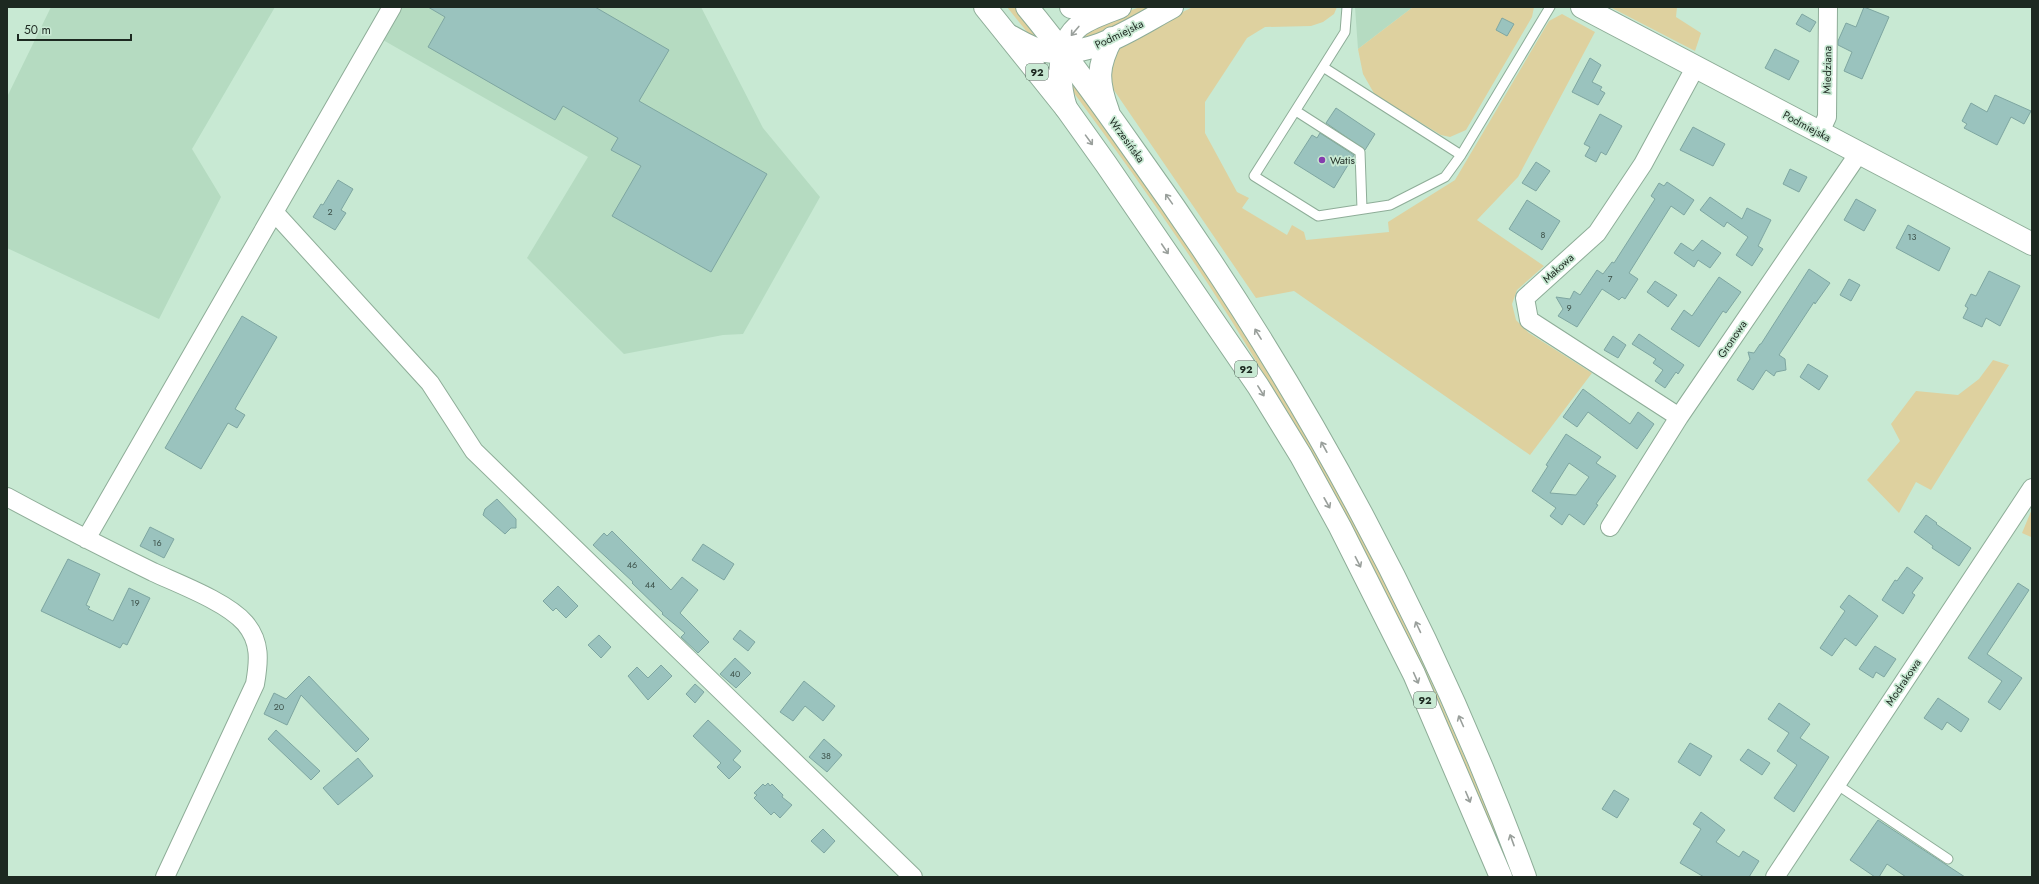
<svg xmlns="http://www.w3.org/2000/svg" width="2039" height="884" font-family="Jost,sans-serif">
	<rect width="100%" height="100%" fill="#c8e9d3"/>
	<!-- built -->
	<path fill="#b5dbc1" d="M51,7H275L192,149L221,197L159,319L7,248V97Z
		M402,7H701L763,128L820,197L743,334L723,335L624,354L527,258L588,157L383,40Z
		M1355,7H1413L1358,49Z"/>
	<!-- green -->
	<path fill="#ded19f" d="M1007,7H1017L1046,44L1036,43Z
		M1140,7H1156L1084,42L1078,37L1098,22Z
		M1193,7H1337L1334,14L1323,22L1311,26L1265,27L1247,38L1205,102V133L1237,192L1249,198L1242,208L1287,235L1292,225L1304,232L1306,240L1389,232L1388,222L1455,180L1549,21L1562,14L1595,32L1518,177L1477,220L1544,266L1517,290L1512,304L1516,320L1529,333L1592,373L1530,455L1294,291L1256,298L1107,80L1116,48L1132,36Z
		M1413,7H1534L1532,17L1466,130L1450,137L1441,135L1375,95L1363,74L1358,49Z
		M1610,7H1677L1676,17L1701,33L1695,51Z
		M1070,77C1136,169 1202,262 1262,359C1362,523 1443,698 1514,877H1509L1273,390C1213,285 1143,186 1071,89Z
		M1993,360L2009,365L1931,490L1916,482L1899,513L1867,480L1900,441L1891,424L1916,391L1958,395L1979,379Z
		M2032,509V537H2031L2022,533Z"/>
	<!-- building -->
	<path fill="#9ac3be" stroke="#7ea6a1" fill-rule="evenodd" d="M428,7H595L669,50L639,101L767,174L711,272L612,216L641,166L611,150L618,138L563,106L555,120L428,47L445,17Z
		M1864,7L1889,17L1862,79L1844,71L1852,52L1838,45V41L1846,23L1856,27Z
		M1802,14L1816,22L1810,32L1796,24Z
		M1502,18L1514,24L1507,36L1496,30Z
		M1775,49L1799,61L1789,80L1765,68Z
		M1590,58L1601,65L1592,82L1602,87L1600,90L1605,93L1598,105L1572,92Z
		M1995,95L2031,111L2024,124L2011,117L1997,145L1964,128L1967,124L1962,121L1971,103L1987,112Z
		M1336,108L1375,134L1365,150L1326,123Z
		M1600,114L1622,126L1606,155L1601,152L1596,162L1585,156L1590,147L1584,144Z
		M1693,127L1725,144L1713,166L1680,150Z
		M1320,133L1354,155L1334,188L1294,163L1312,135L1317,138Z
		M1536,162L1550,171L1536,191L1522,183Z
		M1790,169L1807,177L1799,192L1783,184Z
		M338,180L353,189L341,210L346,213L335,230L313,217L321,204L323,205Z
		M1667,182L1694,200L1684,215L1671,206L1629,273L1638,279L1625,299L1622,297L1619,300L1602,289L1577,327L1558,316L1563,309L1556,297L1570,299L1574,291L1580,295L1597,270L1603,274L1612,262L1614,263L1655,199L1651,196L1659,183L1664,186Z
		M1710,197L1742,219L1747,208L1771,220L1758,246L1763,249L1752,266L1736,255L1748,237L1727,222L1724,227L1700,210Z
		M1856,199L1876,210L1864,231L1844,220Z
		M1527,200L1560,221L1542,250L1509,229Z
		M1908,225L1950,248L1939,271L1896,248Z
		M1702,240L1721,253L1710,268L1698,260L1694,267L1674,253L1681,243L1693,251Z
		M1809,269L1830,283L1815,304L1814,302L1779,355L1785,359L1786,370L1776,372L1774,376L1766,370L1753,390L1737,380L1750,359L1748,352L1754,353L1760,344H1761Z
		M1989,271L2020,286L2000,326L1986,318L1982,327L1963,318L1968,308L1965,306L1971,294L1976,296Z
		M1719,277L1741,292L1726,313L1723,311L1699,347L1671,329L1684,310L1692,316Z
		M1849,279L1860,285L1851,301L1840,295Z
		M1655,281L1677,295L1668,307L1647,292Z
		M242,316L277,337L235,409L245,415L237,428L228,423L201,469L165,448Z
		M1639,334L1684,365L1678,374L1676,372L1665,388L1655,381L1663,370L1653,363L1656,359L1632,344Z
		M1613,336L1626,345L1618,358L1604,350Z
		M1808,364L1828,376L1819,390L1800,377Z
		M1583,389L1630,424L1638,412L1654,424L1637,449L1588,412L1577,427L1563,417Z
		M1566,434L1601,457L1596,463L1616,476L1596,504L1598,505L1584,525L1569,514L1562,525L1550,516L1556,508L1532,491L1548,466L1546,465ZM1569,463L1589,477L1576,495L1550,493Z
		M497,499L516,519V528H511L505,534L483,515L485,509Z
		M1926,515L1937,523L1936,524L1971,548L1959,566L1932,548L1933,546L1914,532Z
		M150,527L174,539L164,558L140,546Z
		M612,531L671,590L682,577L698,590L680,613L709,642L698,653L681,637L685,633L662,614L663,613L632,583L633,582L593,545L604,533L607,536Z
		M703,544L734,564L724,580L692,560Z
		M68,559L100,574L86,605L90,607L88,609L113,621L129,588L150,598L127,645L123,643L120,648L41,611Z
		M1907,567L1923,578L1912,593L1915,595L1903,614L1882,600L1895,580L1897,581Z
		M2018,583L2029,590L1987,654L2022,678L2000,710L1988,702L2002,681L1968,658Z
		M558,586L578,606L566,618L556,608L553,611L543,601Z
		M1849,595L1878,616L1856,646L1845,638L1832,656L1820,648L1845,611L1840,607Z
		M740,630L755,642L748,651L733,639Z
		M599,635L611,647L601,658L588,645Z
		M1875,646L1896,659L1884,677L1876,672L1873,678L1859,669Z
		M735,658L751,673L736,688L720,674Z
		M661,665L672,676L648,700L628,676L637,667L648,678Z
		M309,676L369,739L356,752L301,695L287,725L264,714L274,693L286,699Z
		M804,681L835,706L823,721L805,706L793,721L780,712Z
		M695,684L704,692L695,703L686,694Z
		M1938,698L1969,719L1961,732L1947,722L1942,730L1924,718Z
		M1779,703L1810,724L1800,738L1829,757L1794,812L1774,798L1797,765L1777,751L1789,733L1768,719Z
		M708,720L741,751L733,760L741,767L729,779L717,767L721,763L693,736Z
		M276,730L320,771L311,780L268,739Z
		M824,739L842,755L827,772L809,757Z
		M1690,743L1712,756L1700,776L1678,762Z
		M1748,749L1770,763L1762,775L1740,760Z
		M358,758L373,776L338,805L323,788Z
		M768,783L770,786L772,784L783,795L782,797L792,805L780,818L774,812L771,815L754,798L757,795L754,793L763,784L765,786Z
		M1614,790L1629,799L1617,818L1602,809Z
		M1701,812L1725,830L1716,842L1739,857L1743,851L1759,861L1749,877H1704L1680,863L1701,829L1693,824Z
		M1878,820L1945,864L1965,877H1906L1887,864L1879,877H1875L1850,860Z
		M823,829L835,841L824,853L811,841Z"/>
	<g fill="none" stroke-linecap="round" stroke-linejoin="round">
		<!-- service casing -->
		<g stroke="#8ead98" stroke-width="11">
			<path id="service" d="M1347,7L1345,32L1323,67L1461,155L1550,7
				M1323,67L1254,176L1318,216L1390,205L1445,177L1461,155
				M1296,111L1360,152L1362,209
				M1836,784L1948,859"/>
		</g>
		<!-- minor casing -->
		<g stroke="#8ead98" stroke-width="20">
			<path id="minor" d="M1820,132L1827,117L1828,7
				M275,213L430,383L474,451L913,877
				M1679,417L1529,320L1525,298L1597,233L1643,164L1696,66
				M7,497C55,523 104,548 153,572C179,584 227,602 245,623C261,642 259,661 255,684L165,877
				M1610,527L1679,417L1859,153
				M86,539L392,7
				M1775,877L2032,488"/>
		</g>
		<!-- tertiary casing -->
		<g stroke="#8ead98" stroke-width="24">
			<path id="tertiary" d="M1071,7L1087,9L1108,8
				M1582,7L2032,244
				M1008,35C1020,41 1031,49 1044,51C1091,59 1133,28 1172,7
				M1066,108C1058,83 1056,43 1080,25C1091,17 1107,12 1120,7
				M1108,111C1097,81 1097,66 1112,38"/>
		</g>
		<!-- primary casing -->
		<g stroke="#8ead98" stroke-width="24">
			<path id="primary" d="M985,7L1066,108L1106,164L1258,386L1301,456L1340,527L1414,674L1501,877
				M1027,7C1066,54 1101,103 1136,153C1296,375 1430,620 1525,877"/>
		</g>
		<!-- service -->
		<use href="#service" stroke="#fff" stroke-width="9"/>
		<!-- minor -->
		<use href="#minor" stroke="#fff" stroke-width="18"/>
		<!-- tertiary -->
		<use href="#tertiary" stroke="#fff" stroke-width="22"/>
		<!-- primary -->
		<use href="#primary" stroke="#fff" stroke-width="22"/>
	</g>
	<!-- one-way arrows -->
	<defs><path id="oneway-shaft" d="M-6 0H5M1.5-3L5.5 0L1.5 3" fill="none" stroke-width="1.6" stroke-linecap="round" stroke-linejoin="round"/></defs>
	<g stroke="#999f9b">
		<use href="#oneway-shaft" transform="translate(1075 31) rotate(130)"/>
		<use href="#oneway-shaft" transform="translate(1089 140) rotate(54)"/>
		<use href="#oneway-shaft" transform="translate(1169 199) rotate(-125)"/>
		<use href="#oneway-shaft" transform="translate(1165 249) rotate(56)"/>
		<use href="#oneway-shaft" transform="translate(1258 334) rotate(-122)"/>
		<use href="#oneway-shaft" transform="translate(1261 391) rotate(58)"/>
		<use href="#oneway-shaft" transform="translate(1324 447) rotate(-119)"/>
		<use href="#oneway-shaft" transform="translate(1327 503) rotate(61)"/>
		<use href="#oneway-shaft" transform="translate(1358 562) rotate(63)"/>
		<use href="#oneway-shaft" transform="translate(1418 627) rotate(-115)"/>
		<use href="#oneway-shaft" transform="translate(1416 678) rotate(66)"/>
		<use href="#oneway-shaft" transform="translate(1461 721) rotate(-114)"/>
		<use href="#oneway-shaft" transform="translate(1468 797) rotate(67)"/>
		<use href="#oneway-shaft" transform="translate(1512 840) rotate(-110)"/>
	</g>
	<!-- markers -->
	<circle fill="#853cae" stroke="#c8e9d3" stroke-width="1.5" cx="1322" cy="160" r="4"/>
	<g text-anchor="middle" stroke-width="3.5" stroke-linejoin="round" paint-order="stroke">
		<!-- number labels -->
		<g font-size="9" fill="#3c5048">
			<text x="330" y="215">2</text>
			<text x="1543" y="238">8</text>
			<text x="1912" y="240">13</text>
			<text x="1610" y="282">7</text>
			<text x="1569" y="311">9</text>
			<text x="157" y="546">16</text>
			<text x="632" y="568">46</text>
			<text x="650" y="588">44</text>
			<text x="135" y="606">19</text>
			<text x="735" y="677">40</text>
			<text x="279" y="710">20</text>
			<text x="826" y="759">38</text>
		</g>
		<!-- shield labels -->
		<g fill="#c8e9d3" stroke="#506356" stroke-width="1">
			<rect x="1026" y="64" width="22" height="16" rx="3"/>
			<rect x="1235" y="361" width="22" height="16" rx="3"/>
			<rect x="1414" y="692" width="22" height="16" rx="3"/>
		</g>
		<g font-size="10" font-weight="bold" fill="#1d2921">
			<text x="1037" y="76">92</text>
			<text x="1246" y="373">92</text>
			<text x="1425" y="704">92</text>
		</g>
		<!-- street labels -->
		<g font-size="11" fill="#1d2921" stroke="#c8e9d3">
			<text transform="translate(1119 34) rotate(-26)" y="4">Podmiejska</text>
			<text transform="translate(1827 70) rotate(-89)" y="4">Miedziana</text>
			<text transform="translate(1807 126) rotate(28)" y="4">Podmiejska</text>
			<text transform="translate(1127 140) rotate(54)" y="4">Wrzesińska</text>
			<text transform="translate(1558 268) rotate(-42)" y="4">Makowa</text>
			<text transform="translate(1732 339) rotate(-56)" y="4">Gronowa</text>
			<text transform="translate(1903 682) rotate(-56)" y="4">Modrakowa</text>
		</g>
		<!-- poi labels -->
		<g font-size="11" fill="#1d2921" stroke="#c8e9d3" text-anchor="start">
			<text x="1330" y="164">Watis</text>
		</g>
	</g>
	<!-- border -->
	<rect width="2039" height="884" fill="none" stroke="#1d2921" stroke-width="16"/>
	<!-- scale -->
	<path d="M18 34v6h113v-6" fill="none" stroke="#1d2921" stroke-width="2"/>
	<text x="24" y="34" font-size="12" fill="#1d2921" stroke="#c8e9d3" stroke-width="3" paint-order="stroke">50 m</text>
</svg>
